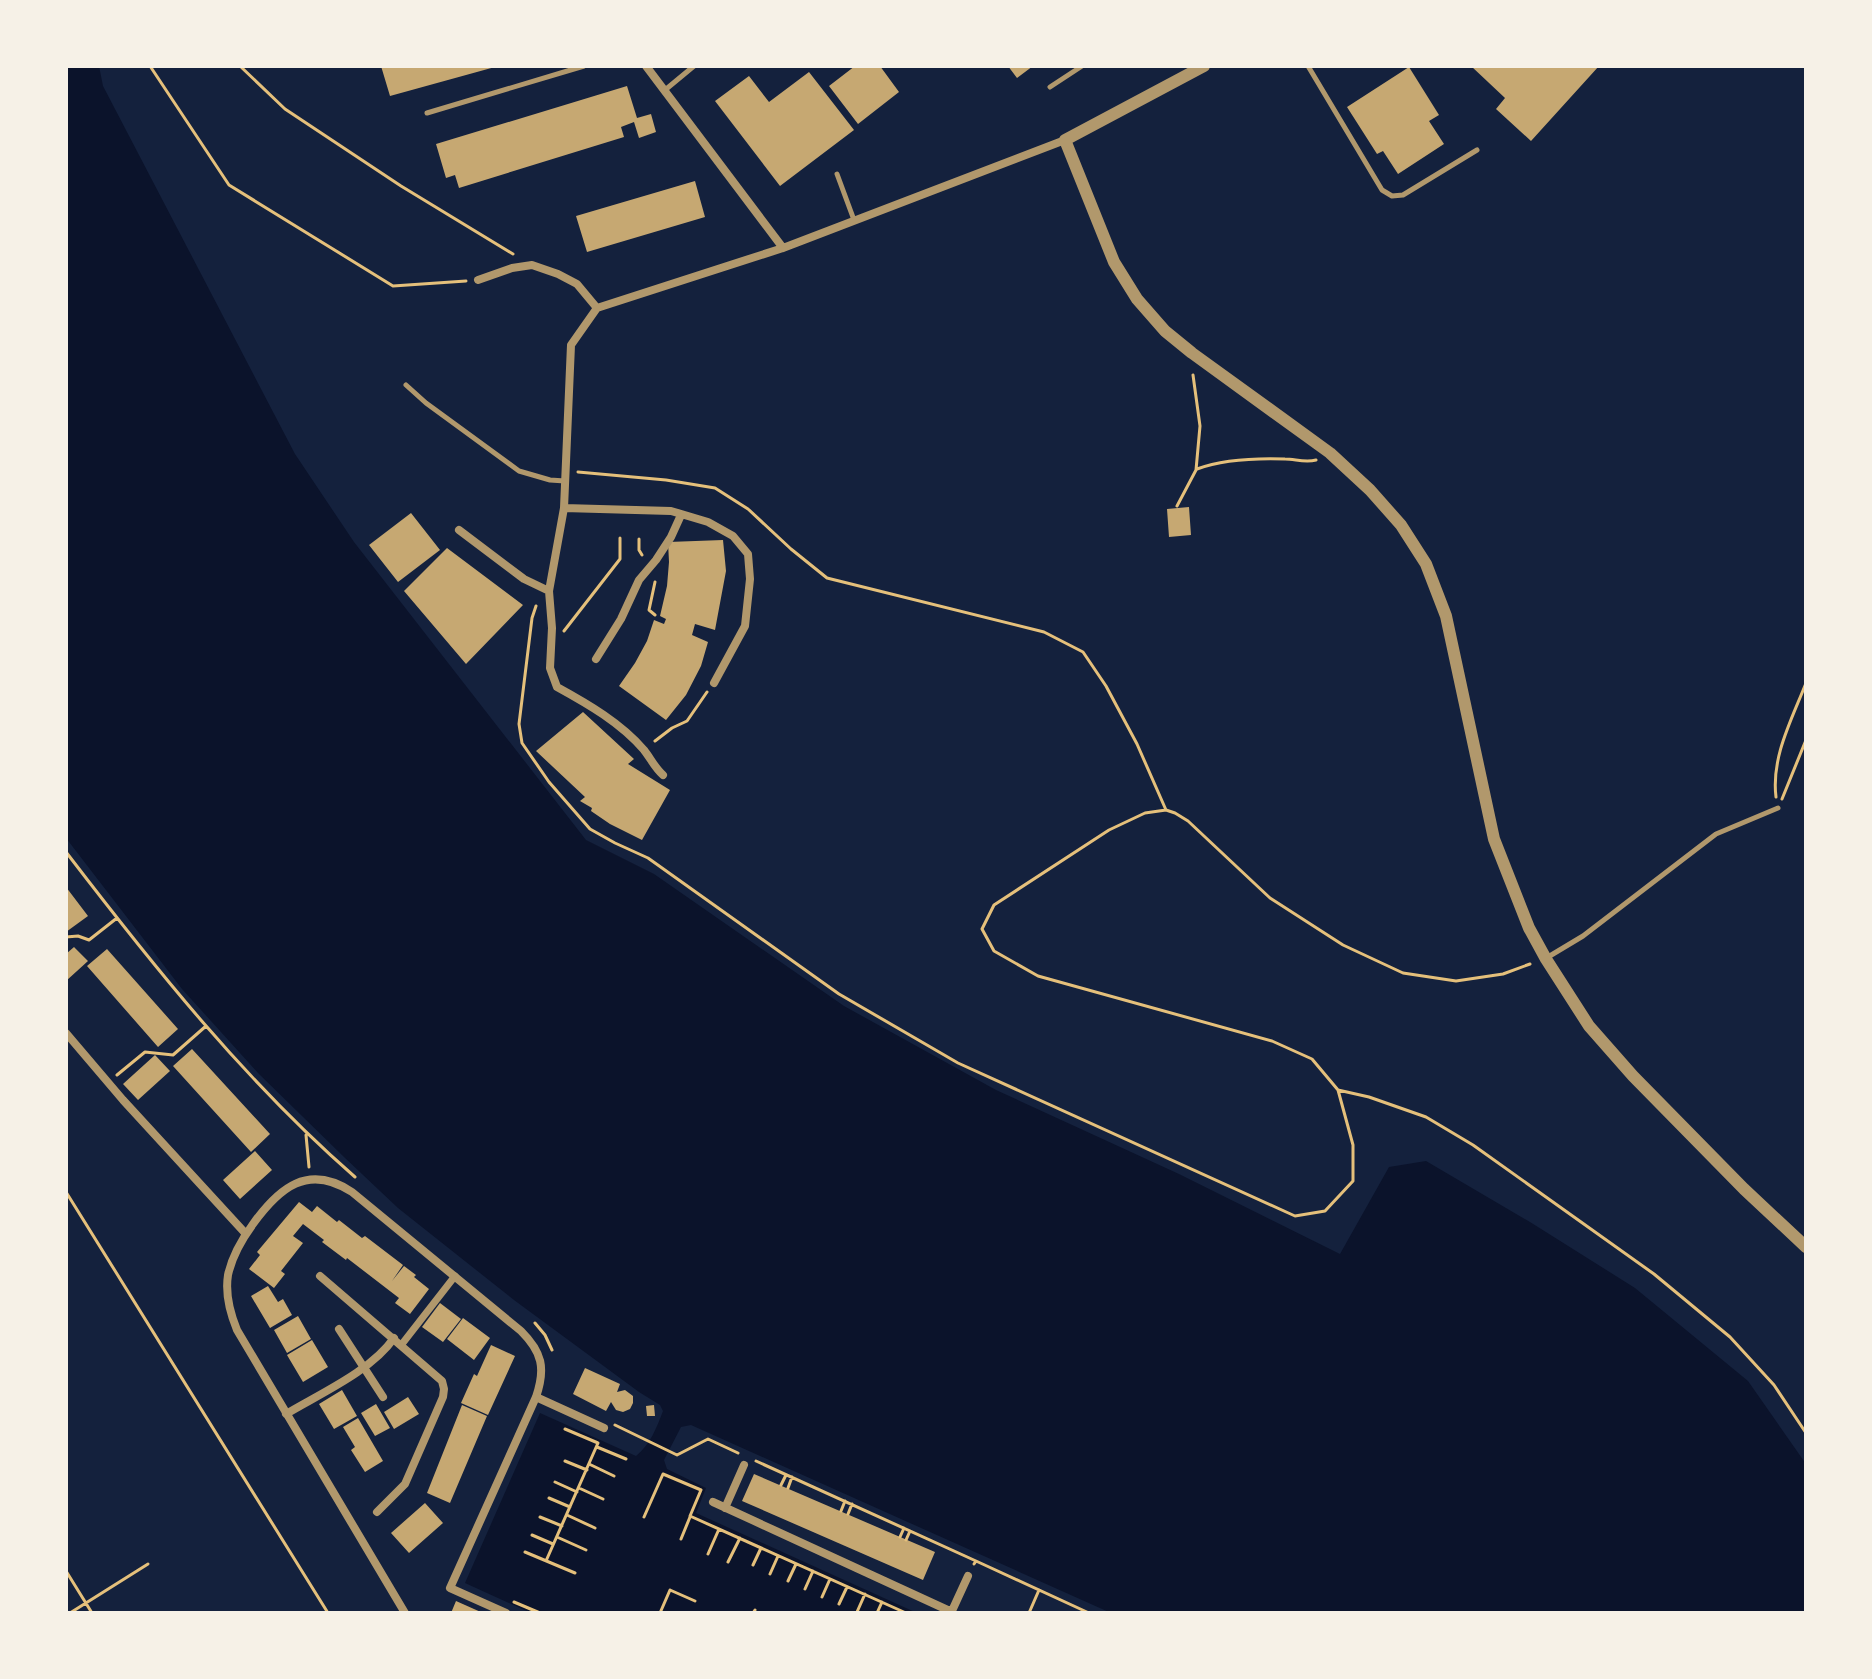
<svg xmlns="http://www.w3.org/2000/svg" width="1872" height="1679" font-family="'Titillium Web',sans-serif">
	<rect width="100%" height="100%" fill="#14213d"/>
	<!-- water -->
	<path fill="#0b132b" d="M66,66H99L103,86L295,454L354,542L586,840L654,874L844,1006L996,1090L1179,1174L1340,1254L1389,1167L1426,1161L1530,1222L1635,1288L1748,1381L1806,1464V1613H1111L691,1425L681,1427L664,1460L667,1469L706,1488L696,1513L917,1613H531L465,1583L540,1413L636,1456C650,1445 657,1427 663,1411L660,1405L639,1392L514,1300L398,1208L344,1157L259,1074L182,989L66,838Z"/>
	<!-- building -->
	<path fill="#c6a872" d="M381,66H495V67L390,96Z
		M855,66H880L899,92L858,124L829,86Z
		M1008,66H1033L1017,78Z
		M1471,66H1599L1531,141L1496,109L1505,98Z
		M1409,67L1439,115L1429,121L1444,144L1398,174L1383,151L1377,154L1347,107Z
		M809,72L854,130L780,186L715,101L749,76L769,102Z
		M627,86L637,118L651,114L656,132L639,138L634,122L621,127L624,137L459,188L455,175L446,178L436,144Z
		M695,181L705,217L587,252L576,216Z
		M1189,507L1191,535L1169,537L1167,509Z
		M411,513L440,550L398,582L369,545Z
		M723,540L726,571L715,630L695,624L692,635L708,642L701,666L686,695L666,720L619,686L635,663L647,641L654,620L664,624L666,619L660,616L667,586L669,562L668,542Z
		M447,548L523,605L466,664L404,591Z
		M583,712L634,759L628,764L670,790L642,840L610,824L591,811L592,808L580,801L585,797L536,751Z
		M66,887L88,916L66,932Z
		M74,947L88,961L66,981V954Z
		M107,949L178,1029L158,1047L87,966Z
		M192,1049L270,1134L251,1152L173,1066Z
		M155,1055L170,1071L138,1100L123,1084Z
		M255,1151L272,1170L240,1199L223,1180Z
		M299,1202L312,1212L317,1206L337,1222L339,1220L362,1238L365,1236L403,1265L392,1281L404,1266L416,1275L414,1277L429,1289L410,1314L395,1303L399,1298L347,1258L346,1260L322,1242L324,1240L303,1224L293,1236L303,1243L281,1271L285,1274L274,1288L249,1269L260,1255L257,1252Z
		M268,1286L278,1302L283,1299L292,1315L270,1328L251,1296Z
		M440,1303L461,1319L443,1342L422,1327Z
		M298,1316L311,1339L287,1353L274,1330Z
		M463,1318L490,1338L474,1360L447,1339Z
		M312,1340L328,1367L303,1382L287,1355Z
		M491,1345L515,1356L488,1415L461,1403L474,1374L477,1376Z
		M585,1368L620,1384L617,1392L625,1390L633,1396V1403L630,1409L623,1412L616,1410L611,1402L606,1411L573,1394Z
		M342,1390L357,1416L334,1429L319,1404Z
		M408,1397L419,1414L394,1429L384,1412Z
		M376,1404L390,1428L375,1436L361,1413Z
		M462,1405L487,1416L450,1503L427,1493Z
		M654,1405L655,1416H647L646,1406Z
		M358,1418L383,1461L365,1472L351,1450L355,1447L343,1427Z
		M754,1474L935,1552L923,1580L742,1501Z
		M425,1503L443,1523L409,1553L391,1533Z
		M456,1601L483,1613H451Z"/>
	<g fill="none" stroke-linecap="round" stroke-linejoin="round">
		<!-- path -->
		<path stroke="#e5c07b" stroke-width="3" d="M150,66L229,185L393,286L466,281
			M240,66L285,109L401,186L513,254
			M1197,469C1224,459 1255,458 1285,459C1295,459 1305,463 1316,460
			M578,472L666,480L715,488L748,509L791,549L827,578L1044,632L1083,652L1106,686L1137,744L1166,810
			M1177,506L1196,470L1200,426L1193,375
			M639,539V550L642,555
			M655,582L649,610L655,615
			M536,606L532,618L519,724L522,743L549,782L590,829L615,843L648,858L839,994L958,1063L1295,1216L1325,1211L1353,1181V1145L1338,1090L1312,1059L1272,1041L1038,976L994,951L982,929L994,905L1109,830L1145,813L1166,810L1175,813L1188,821L1270,898L1343,945L1403,973L1456,981L1503,974L1530,964
			M564,631L620,559V538
			M655,741L672,728L687,721L707,692
			M1776,797C1771,757 1792,719 1806,683
			M1782,799L1806,740
			M66,852C154,967 246,1082 355,1177
			M66,937L78,936L89,940L117,918
			M117,1075L145,1052L173,1055L206,1026
			M1338,1090L1369,1097L1426,1117L1473,1145L1654,1274L1730,1337L1774,1385L1806,1433
			M306,1135L309,1167
			M66,1192L328,1613
			M535,1323L545,1335L552,1350
			M615,1425L677,1455L708,1439L738,1453
			M597,1447L626,1459
			M565,1461L587,1470
			M756,1461L976,1561L974,1564
			M589,1464L614,1476
			M555,1482L577,1492
			M781,1485L786,1475
			M579,1488L603,1499
			M788,1488L792,1477
			M549,1498L570,1507
			M841,1511L845,1501
			M848,1514L852,1504
			M567,1515L595,1528
			M540,1517L562,1526
			M644,1517L663,1474L701,1490L690,1516L906,1613
			M532,1535L553,1544
			M557,1537L586,1550
			M900,1537L904,1528
			M681,1539L690,1517
			M906,1540L910,1531
			M525,1552L575,1573
			M708,1554L719,1529
			M546,1561L598,1443L565,1429
			M976,1561L1089,1613
			M728,1562L740,1538
			M753,1565L761,1548
			M66,1571L92,1613
			M770,1574L778,1556
			M788,1581L796,1564
			M805,1589L813,1571
			M822,1597L830,1579
			M514,1602L540,1613
			M839,1604L847,1587
			M857,1612L865,1594
			M70,1613L148,1564
			M660,1613L670,1590L695,1601
			M753,1613L755,1610
			M877,1613L882,1602
			M1029,1613L1039,1590"/>
		<!-- service -->
		<path stroke="#b1986c" stroke-width="5" d="M1308,66L1382,190L1392,196L1403,195L1477,150
			M1050,87L1082,66
			M665,90L694,66
			M427,113L584,66
			M837,174L854,220
			M406,385L426,403L519,471L550,480L565,481
			M1548,957L1583,936L1716,834L1778,808"/>
		<!-- pedestrian -->
		<path stroke="#b1986c" stroke-width="7" d="M402,1344L455,1276"/>
		<!-- minor -->
		<path stroke="#b1986c" stroke-width="8" d="M646,66L783,248
			M478,280L512,268L532,265L558,274L577,284L597,308
			M564,508L671,511L708,522L733,536L748,554L750,579L745,626L714,683
			M459,530L524,579L549,591
			M596,659L621,619L639,580L656,560L671,537L681,515
			M663,775C655,768 651,759 644,750C621,723 588,704 557,687L550,668L552,628L549,591L564,508L571,345L597,308L783,248L1065,140
			M66,1033L123,1100L246,1234
			M320,1276L442,1381L444,1389L443,1397L405,1484L377,1512
			M339,1329L383,1397
			M536,1397L604,1428
			M286,1414C321,1393 371,1371 394,1338
			M713,1502L952,1612
			M725,1508L744,1465
			M405,1613L237,1330C230,1313 225,1294 228,1275C232,1256 242,1239 253,1224C279,1188 308,1163 352,1192L521,1331C542,1352 546,1368 536,1397L450,1588L506,1613
			M951,1613L968,1576"/>
		<!-- tertiary -->
		<path stroke="#b1986c" stroke-width="12" d="M1204,66L1065,140L1114,262L1137,299L1165,331L1192,353L1330,453L1370,490L1401,525L1426,564L1446,616L1494,839L1529,928L1546,959L1589,1026L1633,1076L1744,1189L1806,1247"/>
	</g>
	<!-- border -->
	<rect width="1872" height="1679" fill="none" stroke="#f6f1e7" stroke-width="136"/>
</svg>
